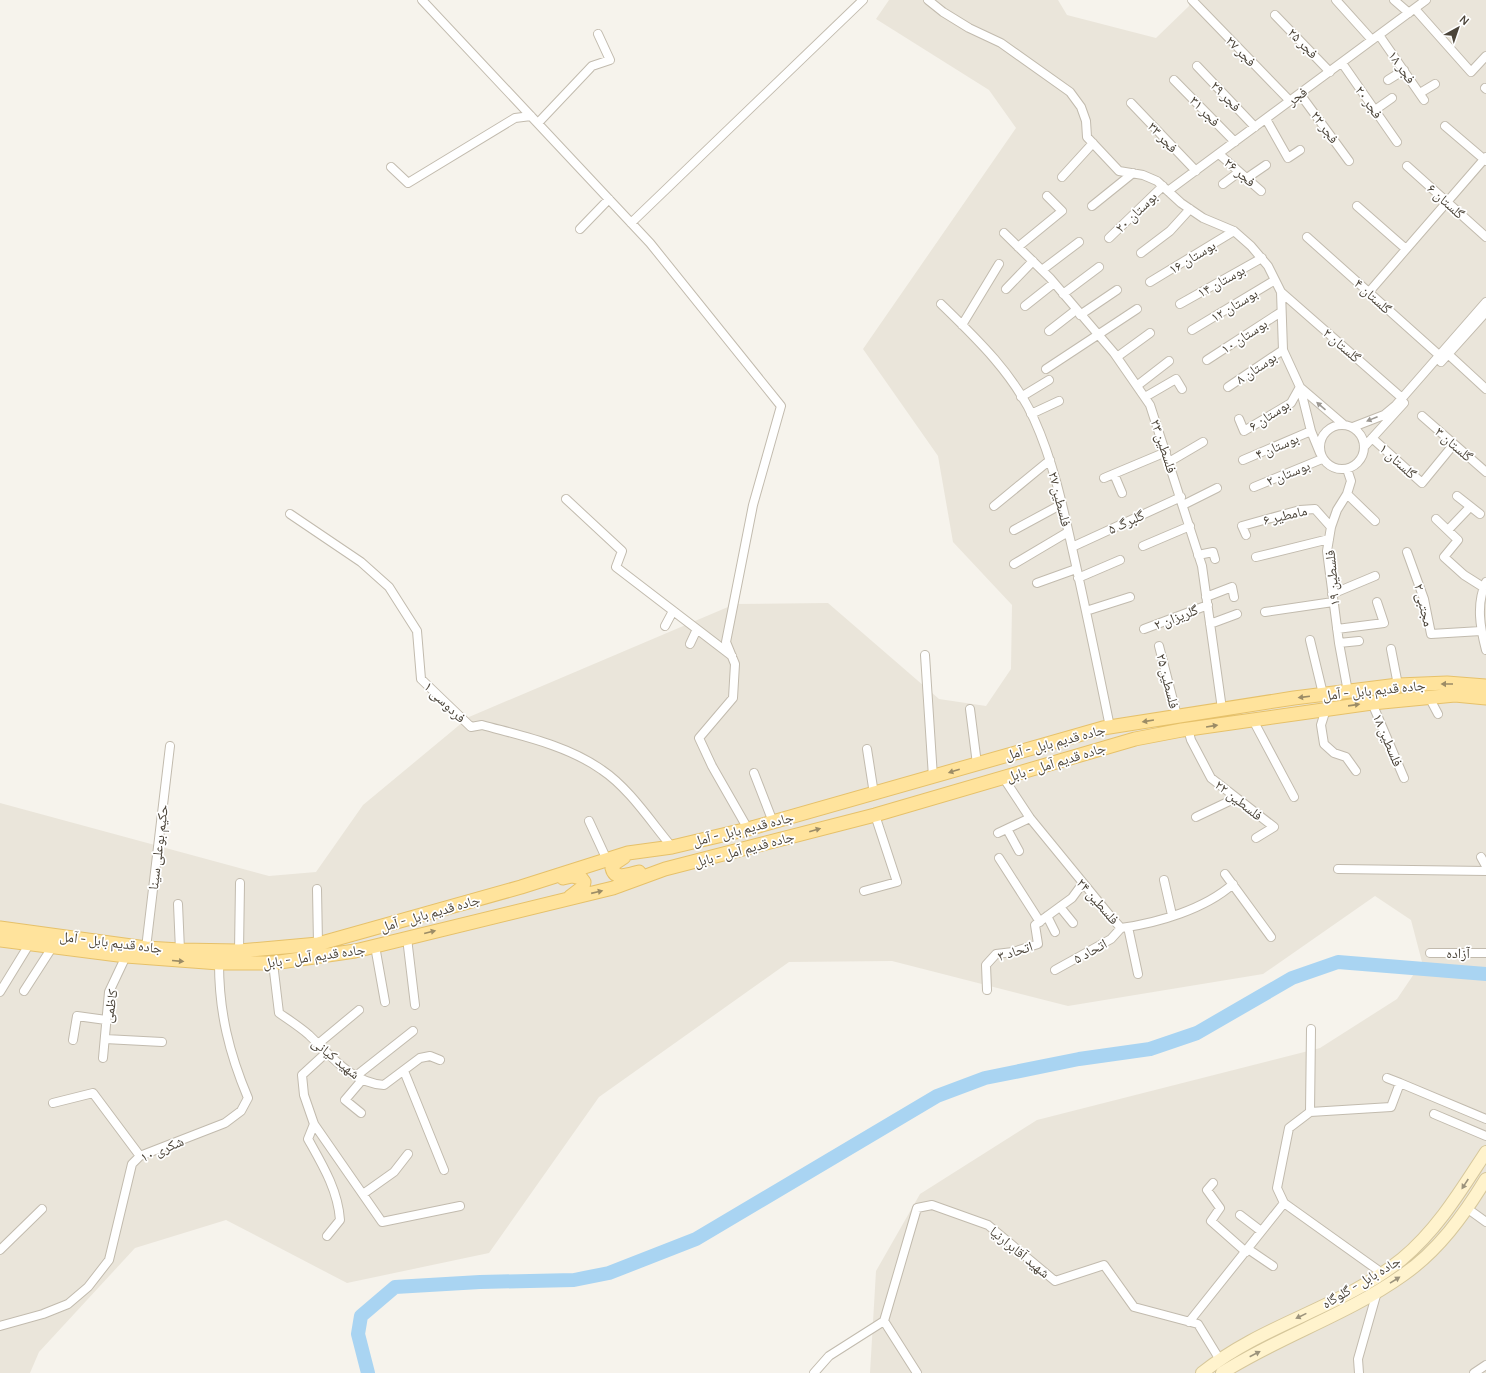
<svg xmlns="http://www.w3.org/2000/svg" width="1486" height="1373" font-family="Manrope,'Noto Naskh Arabic',sans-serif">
	<rect width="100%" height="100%" fill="#f6f3ec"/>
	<!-- residential -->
	<path fill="#eae5da" d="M889,0H1058L1067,15L1156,38L1189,6V0H1486V1373H870L876,1271L920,1194L1037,1120L1320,1048L1397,999L1422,962L1411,920L1375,896L1263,974L1068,1006L892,961L789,962L599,1097L489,1253L347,1283L226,1220L135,1248L39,1352L30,1373H0V803L269,876L316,872L363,805L469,717L735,604L828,603L939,699L986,706L1011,669L1012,605L953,542L938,456L863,349L1016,128L989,90L876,19Z"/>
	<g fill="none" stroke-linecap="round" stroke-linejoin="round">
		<!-- river -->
		<path stroke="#a9d4f2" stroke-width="14" d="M368,1373L358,1334L361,1316L395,1287L480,1282L574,1280L609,1273L696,1239L937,1096L985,1078L1079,1059L1150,1049L1197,1033L1292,978L1338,962L1486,974"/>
		<!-- street casing -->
		<g stroke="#c2bbae" stroke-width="10">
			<path id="street" d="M422,0L650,243L781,406L753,505L726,642L735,664L733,698L699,738L712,766L748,829
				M928,0L943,12L969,28L1001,43L1070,92L1081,107L1086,121L1087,137L1119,171L1143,175L1157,181L1181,203L1203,218L1234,231L1251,246L1268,266L1281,292L1283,350L1300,387L1311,431L1320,453
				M1192,0L1290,101
				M1336,0L1372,40
				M1394,0L1409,13
				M1415,9L1471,72L1486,56
				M1275,15L1330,72
				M1379,35L1424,100
				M1342,63L1397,142
				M1197,66L1255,127
				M1174,80L1235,142
				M1388,80L1404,70
				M1485,88L1486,89
				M1420,93L1435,84
				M1300,94L1349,161
				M1131,103L1196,171
				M1375,110L1392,98
				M1266,119L1288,158L1300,150
				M538,123L592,66L610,60L598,34
				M1445,126L1486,161
				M1219,154L1261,191
				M1407,166L1486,237
				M391,167L408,183L515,118L531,116
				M1062,177L1093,143
				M1247,178L1266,165
				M1223,184L1239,172
				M1168,191L1426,0
				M1092,206L1133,173
				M1357,206L1406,249
				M631,223L863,0
				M580,229L609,199
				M1004,233L1050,278L1114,353L1150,405L1202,566L1222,709
				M1307,237L1440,356
				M1109,238L1163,186
				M1018,247L1062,211L1047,196
				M1141,253L1170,231L1190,209
				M1042,270L1079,242
				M1150,282L1234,231
				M1006,289L1033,261
				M1281,292L1402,398
				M1369,292L1486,157
				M1063,294L1099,267
				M941,304C976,338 1013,373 1034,419C1053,461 1063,507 1073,552C1086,610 1098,668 1110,727
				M1180,304L1262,258
				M1025,306L1054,283
				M1080,315L1117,290
				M962,325L999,264
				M1192,330L1275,280
				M1049,331L1076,310
				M1448,354L1486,389
				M1117,357L1150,333
				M1207,360L1281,312
				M1441,362L1486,312
				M1046,369L1137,309
				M1138,385L1169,361
				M1228,387L1283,350
				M1301,388L1343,424
				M1021,397L1049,380
				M1145,397L1176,379L1182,389
				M1031,414L1059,401
				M1422,416L1486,472
				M1239,419L1244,431L1291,403L1300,387
				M1320 447a22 22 0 1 1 44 0a22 22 0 1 1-44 0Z
				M1353,427L1384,415L1396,405L1486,302
				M1372,438L1422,483L1454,444
				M1364,447L1404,403
				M1243,460L1311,431
				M1169,462L1203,442
				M1347,469L1351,481L1347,494L1337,510L1331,527L1327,551L1339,643L1348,692
				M1114,474L1122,493
				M1104,478L1166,452
				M1254,487L1322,459
				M1347,494L1375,521
				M1457,496L1480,514
				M566,499L622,551L616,567L732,656
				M1183,505L1217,488
				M994,506L1050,460
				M290,514L361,562L389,587L417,631L421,679L471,727L482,725C522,736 567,745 602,770C629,788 651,822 672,847
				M1436,519L1458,540L1444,557L1464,575L1483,587
				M1014,530L1062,504
				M1448,530L1470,507
				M1246,535L1242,526L1300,510L1315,509L1331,527
				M1143,546L1190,526
				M1072,547L1181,497
				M1407,552L1424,599L1431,634L1481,631
				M1198,555L1213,552L1215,559
				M1256,557L1329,539
				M1014,564L1068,532
				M1078,578L1120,560
				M1486,582C1476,604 1480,627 1486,650
				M1037,583L1076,569
				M1332,594L1375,576
				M1206,597L1232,587L1234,597
				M1086,611L1130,597
				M1265,612L1333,602
				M1210,624L1237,614
				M665,626L673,611
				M1144,629L1208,605
				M1337,629L1384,623L1377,602
				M1310,640L1323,694
				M1339,643L1359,641
				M690,644L697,629
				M1159,646L1177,716
				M1391,649L1398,685
				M925,655L933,777
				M1429,697L1438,714
				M1372,703L1404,778
				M970,709L977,764
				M1326,709L1321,725L1324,744L1334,753L1346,757L1356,771
				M1253,720L1294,797
				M1188,729L1191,740L1211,778L1274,827L1256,838
				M867,749L874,794
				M754,773L773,822
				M1003,777L1030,818L1111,917L1121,928C1158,923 1205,909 1233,884
				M1196,817L1236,798
				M589,821L607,860
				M1007,829L1019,851
				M998,833L1030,818
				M1481,857L1486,866
				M999,858L1040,922
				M1338,869L1486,871
				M1225,874L1271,937
				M1164,880L1172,915
				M317,889L318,944
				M864,891L897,882L875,815
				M178,904L180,950
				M1060,907L1073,923
				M1047,916L1055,932
				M1128,927L1138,974
				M407,938L415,1005
				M375,946L385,1002
				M146,948L170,746
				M239,951L240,883
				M1430,953H1486
				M273,963L279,1013C289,1020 300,1027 309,1035C331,1056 352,1083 384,1085L420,1058L430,1056L440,1060
				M1055,970L1111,939L1121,928
				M987,990L986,965L996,954L1013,952L1038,944L1035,925L1072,898L1083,883
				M24,991L53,946
				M0,992L30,943
				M105,1039L162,1042
				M73,1040L77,1016L106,1020
				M318,1044L359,1010
				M326,1053L302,1075L304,1095L314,1124L382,1222L460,1206
				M103,1058L109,992L126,956
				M404,1071L444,1170
				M356,1076L413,1031
				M1387,1078L1400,1083
				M53,1103L93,1093L140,1156
				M1310,1112L1391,1107L1400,1083L1486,1119
				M361,1113L345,1100L362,1080
				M1434,1114L1486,1136
				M314,1124L308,1139C322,1164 338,1190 340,1220L327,1236
				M1213,1183L1207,1190L1220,1208L1211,1221L1246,1252
				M363,1194L394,1172L408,1154
				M1284,1203L1277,1188L1289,1128L1310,1112L1311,1029
				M1468,1209L1486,1222
				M1240,1215L1261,1231
				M1248,1249L1273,1266
				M0,1250L42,1209
				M884,1321L917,1208L932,1205L988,1225L1055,1281L1104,1265L1134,1307L1198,1324L1220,1360
				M1189,1322L1284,1203L1382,1273
				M0,1326L43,1314L68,1304L88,1287L109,1260L132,1164L140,1156L225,1123L241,1111L248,1098C229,1053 219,1012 219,963
				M814,1373L829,1356L884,1321L917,1373
				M1359,1373L1358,1359L1377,1292
				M1474,1373L1486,1365"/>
		</g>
		<!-- secondary casing -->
		<g stroke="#d6c79b" stroke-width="14">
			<path id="secondary" d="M1202,1373C1262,1324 1342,1308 1402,1259C1438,1229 1461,1190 1486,1152
				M1222,1373C1280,1336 1347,1315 1403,1275C1438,1251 1464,1215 1486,1179"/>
		</g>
		<!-- primary casing -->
		<g stroke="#e6c16a" stroke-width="15">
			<path id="primary" d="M624,857L615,863L612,868C615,881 630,874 639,872
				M563,878L572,876L581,878L584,882L583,887L570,897
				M0,928L146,948L180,950L239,951L318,944L521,887L628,853L672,847L748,829L1103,728L1294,698L1398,685L1447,683L1486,686
				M0,940L126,956L219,963H273L355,951L613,888L665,869L875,815L1135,739L1182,730L1372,703L1455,695L1486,698"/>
		</g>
		<!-- street -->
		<use href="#street" stroke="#fff" stroke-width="8"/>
		<!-- secondary -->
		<use href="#secondary" stroke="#fff3cd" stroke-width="12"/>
		<!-- primary -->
		<use href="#primary" stroke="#ffe39c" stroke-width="13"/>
	</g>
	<!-- one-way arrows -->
	<defs><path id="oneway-solid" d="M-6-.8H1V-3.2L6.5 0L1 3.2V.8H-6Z"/></defs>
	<g fill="#9c9892">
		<use href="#oneway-solid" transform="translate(1321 406) rotate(-139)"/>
		<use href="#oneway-solid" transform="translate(1372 419) rotate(158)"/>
	</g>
	<g fill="#9c8c66">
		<use href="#oneway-solid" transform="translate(1447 684) rotate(180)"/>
		<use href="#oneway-solid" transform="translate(1304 697) rotate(173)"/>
		<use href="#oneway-solid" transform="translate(1354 705) rotate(-8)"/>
		<use href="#oneway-solid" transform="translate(1148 721) rotate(171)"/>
		<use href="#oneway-solid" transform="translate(1212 726) rotate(-9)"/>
		<use href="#oneway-solid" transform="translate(954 771) rotate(163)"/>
		<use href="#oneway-solid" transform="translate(815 830) rotate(-16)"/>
		<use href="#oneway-solid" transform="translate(597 892) rotate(-13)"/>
		<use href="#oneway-solid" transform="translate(430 932) rotate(-14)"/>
		<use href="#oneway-solid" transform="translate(178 961) rotate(5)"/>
	</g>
	<g fill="#9c937c">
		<use href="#oneway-solid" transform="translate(1465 1184) rotate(123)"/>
		<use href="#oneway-solid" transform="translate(1395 1280) rotate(-32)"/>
		<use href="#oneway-solid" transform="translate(1301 1316) rotate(154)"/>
		<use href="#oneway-solid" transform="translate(1255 1354) rotate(-27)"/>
	</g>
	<g text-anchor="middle" stroke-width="3.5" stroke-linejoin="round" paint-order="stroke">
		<!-- street labels -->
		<g font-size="14" fill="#4b4439" stroke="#fff">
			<text transform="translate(1303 43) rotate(46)" y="5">فجر ۲۵</text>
			<text transform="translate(1241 51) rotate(46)" y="5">فجر ۲۷</text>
			<text transform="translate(1402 67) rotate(55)" y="5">فجر ۱۸</text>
			<text transform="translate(1226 96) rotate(46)" y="5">فجر ۲۹</text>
			<text transform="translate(1297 96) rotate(-36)" y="5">فجر</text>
			<text transform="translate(1369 102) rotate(55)" y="5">فجر ۲۰</text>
			<text transform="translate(1205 111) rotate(46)" y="5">فجر ۳۱</text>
			<text transform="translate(1325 127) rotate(54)" y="5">فجر ۲۲</text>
			<text transform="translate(1163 137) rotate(47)" y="5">فجر ۳۳</text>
			<text transform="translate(1240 172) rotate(41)" y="5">فجر ۲۶</text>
			<text transform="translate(1446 201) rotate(42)" y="5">گلستان ۶</text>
			<text transform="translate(1136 212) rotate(-44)" y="5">بوستان ۲۰</text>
			<text transform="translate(1192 257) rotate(-31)" y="5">بوستان ۱۶</text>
			<text transform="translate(1221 281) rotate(-29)" y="5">بوستان ۱۴</text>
			<text transform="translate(1373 296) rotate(42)" y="5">گلستان ۴</text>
			<text transform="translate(1234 305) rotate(-31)" y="5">بوستان ۱۲</text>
			<text transform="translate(1244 336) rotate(-33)" y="5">بوستان ۱۰</text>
			<text transform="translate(1342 345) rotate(41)" y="5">گلستان ۲</text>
			<text transform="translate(1256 368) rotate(-34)" y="5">بوستان ۸</text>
			<text transform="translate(1269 415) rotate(-33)" y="5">بوستان ۶</text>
			<text transform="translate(1454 444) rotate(41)" y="5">گلستان ۳</text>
			<text transform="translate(1164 446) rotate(72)" y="5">فلسطین ۲۳</text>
			<text transform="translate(1277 446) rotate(-23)" y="5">بوستان ۴</text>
			<text transform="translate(1398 461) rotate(42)" y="5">گلستان ۱</text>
			<text transform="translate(1288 473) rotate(-22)" y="5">بوستان ۲</text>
			<text transform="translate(1060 499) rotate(76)" y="5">فلسطین ۲۷</text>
			<text transform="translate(1285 515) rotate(-13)" y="5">مامطیر ۶</text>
			<text transform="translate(1126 522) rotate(-25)" y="5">گلبرگ ۵</text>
			<text transform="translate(1332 578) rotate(-95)" y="5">فلسطین ۱۹</text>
			<text transform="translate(1424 605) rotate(76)" y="5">مجتبی ۲</text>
			<text transform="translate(1176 617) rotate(-21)" y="5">گلریزان ۲</text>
			<text transform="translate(1168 681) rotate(76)" y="5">فلسطین ۲۵</text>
			<text transform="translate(1374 690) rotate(-6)" y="5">جاده قدیم بابل - آمل</text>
			<text transform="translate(445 702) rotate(44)" y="5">فردوسی ۱</text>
			<text transform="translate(1388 740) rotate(67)" y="5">فلسطین ۱۸</text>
			<text transform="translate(1055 742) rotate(-15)" y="5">جاده قدیم بابل - آمل</text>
			<text transform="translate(1056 762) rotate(-17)" y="5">جاده قدیم آمل - بابل</text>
			<text transform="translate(1239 800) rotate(38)" y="5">فلسطین ۲۲</text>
			<text transform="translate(743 829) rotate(-14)" y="5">جاده قدیم بابل - آمل</text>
			<text transform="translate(158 847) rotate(-83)" y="5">حکیم بوعلی سینا</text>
			<text transform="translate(744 849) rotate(-15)" y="5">جاده قدیم آمل - بابل</text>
			<text transform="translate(1098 901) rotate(49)" y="5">فلسطین ۲۴</text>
			<text transform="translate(430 913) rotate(-16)" y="5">جاده قدیم بابل - آمل</text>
			<text transform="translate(111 942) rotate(7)" y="5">جاده قدیم بابل - آمل</text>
			<text transform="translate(1015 951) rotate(-18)" y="5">اتحاد ۳</text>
			<text transform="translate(1090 951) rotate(-29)" y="5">اتحاد ۵</text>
			<text x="1458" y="958">آزاده</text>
			<text transform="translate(314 956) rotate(-8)" y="5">جاده قدیم آمل - بابل</text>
			<text transform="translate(110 1006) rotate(-80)" y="5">کاظمی</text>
			<text transform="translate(336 1058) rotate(39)" y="5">شهید کیانی</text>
			<text transform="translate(162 1149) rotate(-23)" y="5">شکری ۱۰</text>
			<text transform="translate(1020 1252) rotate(39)" y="5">شهید آقابرارنیا</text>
			<text transform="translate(1361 1282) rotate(-31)" y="5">جاده بابل - گلوگاه</text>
		</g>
	</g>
	<!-- north arrow -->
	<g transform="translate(1458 28) rotate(40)" stroke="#ffffff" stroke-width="3" paint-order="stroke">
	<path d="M0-3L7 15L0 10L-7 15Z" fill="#4b4439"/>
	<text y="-6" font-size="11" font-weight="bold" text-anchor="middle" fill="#4b4439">N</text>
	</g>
</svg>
